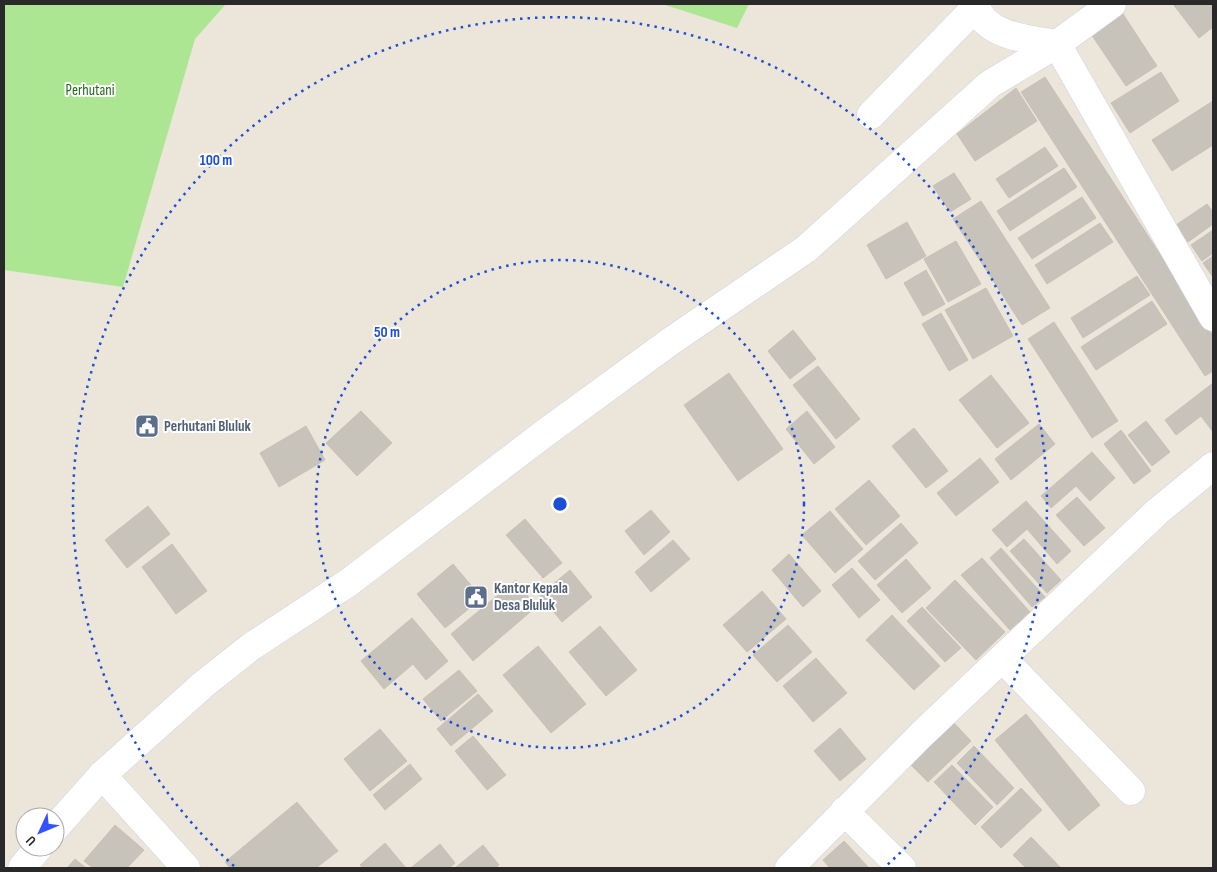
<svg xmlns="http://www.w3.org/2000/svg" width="1217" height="872" font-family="'Sofia Sans Condensed',sans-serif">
	<rect width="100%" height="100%" fill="#ece5da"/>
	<!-- green -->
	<path fill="#ade693" d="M4,4H226L195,39L123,287L4,270Z
		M662,4H749L737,28Z"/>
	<!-- building -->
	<path fill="#c7c2ba" stroke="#c8c1b4" d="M1173,4H1212L1213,27L1199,38Z
		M1121,11L1157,66L1126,86L1089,31Z
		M1161,72L1179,101L1130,133L1111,103Z
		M1045,77L1213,336V371L1205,376L1021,92Z
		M1016,88L1037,121L975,161L957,134Z
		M1213,101V145L1172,171L1152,140Z
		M1045,147L1058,166L1009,198L996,179Z
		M1064,168L1077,187L1010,231L997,211Z
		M954,173L971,199L950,212L933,186Z
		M1082,197L1096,218L1032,259L1018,238Z
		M981,201L1050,308L1022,325L953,219Z
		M1207,204L1213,212V224L1188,242L1176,225Z
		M907,222L926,256L886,279L867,245Z
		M1100,223L1113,242L1047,284L1035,265Z
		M1213,230V253L1202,261L1191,245Z
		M956,241L981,284L948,302L924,259Z
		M1213,256V277L1203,263Z
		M926,270L945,304L923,316L904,283Z
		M1137,276L1150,295L1083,338L1071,318Z
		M986,288L1013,336L973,359L945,310Z
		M1152,301L1167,324L1096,370L1081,347Z
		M941,313L968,360L949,371L922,324Z
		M1054,322L1118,421L1092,438L1028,339Z
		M793,330L816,359L790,379L768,351Z
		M818,366L860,419L836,439L793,385Z
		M729,373L783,449L738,481L684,405Z
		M991,375L1029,423L997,448L959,400Z
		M1213,383V432L1201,416L1176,435L1165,420Z
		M361,411L392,443L357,476L326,443Z
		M807,411L835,447L814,464L786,429Z
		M1146,421L1170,452L1152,466L1128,435Z
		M1039,424L1055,444L1011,480L995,459Z
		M306,426L325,460L279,487L260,453Z
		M914,428L948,471L926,488L892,446Z
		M1121,430L1151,471L1134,484L1104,444Z
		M1092,452L1115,478L1090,501L1076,486L1051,508L1041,496Z
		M980,458L999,482L956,516L937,493Z
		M869,480L900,516L866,545L835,509Z
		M1077,497L1105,528L1084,546L1056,515Z
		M1026,501L1071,551L1057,564L1027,529L1007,547L992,530Z
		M148,506L170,534L127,568L105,540Z
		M651,510L670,532L644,555L625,531Z
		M830,511L863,549L835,573L802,535Z
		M525,519L562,563L543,578L506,535Z
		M901,523L918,543L875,580L858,561Z
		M1024,539L1061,580L1047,593L1010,551Z
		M673,540L690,559L651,592L635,572Z
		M172,544L207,591L176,614L142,567Z
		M1001,548L1045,597L1032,607L990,558Z
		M789,554L821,591L803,607L772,570Z
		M982,558L1030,612L1010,630L961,575Z
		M906,559L931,588L902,613L877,585Z
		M453,564L482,598L445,628L417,594Z
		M852,568L880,600L859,618L832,585Z
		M570,570L592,597L562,622L540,595Z
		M516,580L536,607L473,661L451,634Z
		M955,580L1005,632L976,660L926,608Z
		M762,591L786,619L747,652L723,625Z
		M922,607L961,648L945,662L907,621Z
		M892,615L940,666L914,690L866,640Z
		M412,618L448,661L426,680L413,664L384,689L361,661Z
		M788,625L812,652L777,682L753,655Z
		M600,626L637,670L606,696L569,652Z
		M538,646L586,704L551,733L503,675Z
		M816,658L847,693L813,722L783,686Z
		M459,670L477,691L441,721L423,699Z
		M478,694L493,711L451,746L437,729Z
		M1026,714L1100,805L1069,831L995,740Z
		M952,721L971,741L928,782L909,763Z
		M840,728L866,759L840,781L814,751Z
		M380,729L407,761L370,791L344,759Z
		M473,736L506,775L487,790L455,751Z
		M974,746L1014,788L997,805L957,763Z
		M410,764L422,779L385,810L373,795Z
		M952,765L993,807L975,825L934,782Z
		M1021,788L1042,810L1001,848L981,827Z
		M297,802L338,851L316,868H230L225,862Z
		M115,825L144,850L127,868H93L84,861Z
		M1031,837L1061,868H1026L1013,855Z
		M844,841L869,868H830L823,860Z
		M385,843L406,868H363L360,865Z
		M440,844L455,863L449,868H414L412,867Z
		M483,845L499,865L495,868H455Z
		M75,859L86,868H67Z"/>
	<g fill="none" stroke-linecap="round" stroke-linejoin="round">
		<!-- street casing -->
		<g stroke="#cfd2e3" stroke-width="29">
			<path id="street" d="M1057,44L1213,317
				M871,115L976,7
				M1003,659L1131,791
				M102,775L186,868
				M844,811L902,868
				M789,868L922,734L1158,511L1213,466"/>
		</g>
		<!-- secondary casing -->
		<g stroke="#cfd2e3" stroke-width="29">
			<path id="secondary" d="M975,4C984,37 1029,39 1057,44
				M55,828L102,775L205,683L252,646L348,583L545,433L671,341L806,249L990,84L1057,44L1112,4
				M22,868L39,847"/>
		</g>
		<!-- street -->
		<use href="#street" stroke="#fff" stroke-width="28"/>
		<!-- secondary -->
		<use href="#secondary" stroke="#fff" stroke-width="28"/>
	</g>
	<!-- distance rings -->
	<g fill="none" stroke="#1d4ed8" stroke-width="2.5" stroke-dasharray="2.5 5">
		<circle cx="560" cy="504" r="244"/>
		<path d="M234 866A487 487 0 1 1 886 866"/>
	</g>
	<!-- icons -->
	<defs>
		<g id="civic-square" transform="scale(1.25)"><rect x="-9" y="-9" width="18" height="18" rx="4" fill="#5c6f8a" stroke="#fff"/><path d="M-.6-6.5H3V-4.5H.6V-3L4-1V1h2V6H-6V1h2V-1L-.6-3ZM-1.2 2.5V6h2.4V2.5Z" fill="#fff"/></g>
	</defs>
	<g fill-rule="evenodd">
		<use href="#civic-square" x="147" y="426"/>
		<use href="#civic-square" x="476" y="597"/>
	</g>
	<g text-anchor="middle" stroke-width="4" stroke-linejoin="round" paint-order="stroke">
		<!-- park labels -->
		<g font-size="15" fill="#256916" stroke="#fff">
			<text x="90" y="95">Perhutani</text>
		</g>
		<!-- service labels -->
		<g font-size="15" font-weight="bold" fill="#4e5e75" stroke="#fff" text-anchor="start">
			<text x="164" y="431">Perhutani Bluluk</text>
			<text x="494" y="593">Kantor Kepala<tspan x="494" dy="17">Desa Bluluk</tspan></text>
		</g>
	</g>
	<circle cx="560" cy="504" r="8" fill="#1d4ed8" stroke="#fff" stroke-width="2.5"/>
	<g font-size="15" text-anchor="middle" font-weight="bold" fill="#1d4ed8" stroke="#fff" stroke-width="4" stroke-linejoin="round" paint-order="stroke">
		<text x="216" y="165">100 m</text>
		<text x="387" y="337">50 m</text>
	</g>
	<!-- border -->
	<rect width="1217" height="872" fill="none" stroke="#292929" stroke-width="10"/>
	<!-- north arrow -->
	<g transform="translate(40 832) rotate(226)"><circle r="24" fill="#ffffff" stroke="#a9a9a9"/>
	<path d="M0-4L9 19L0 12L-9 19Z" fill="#3453ff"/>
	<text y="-8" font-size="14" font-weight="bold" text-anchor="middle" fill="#292929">U</text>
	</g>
</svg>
